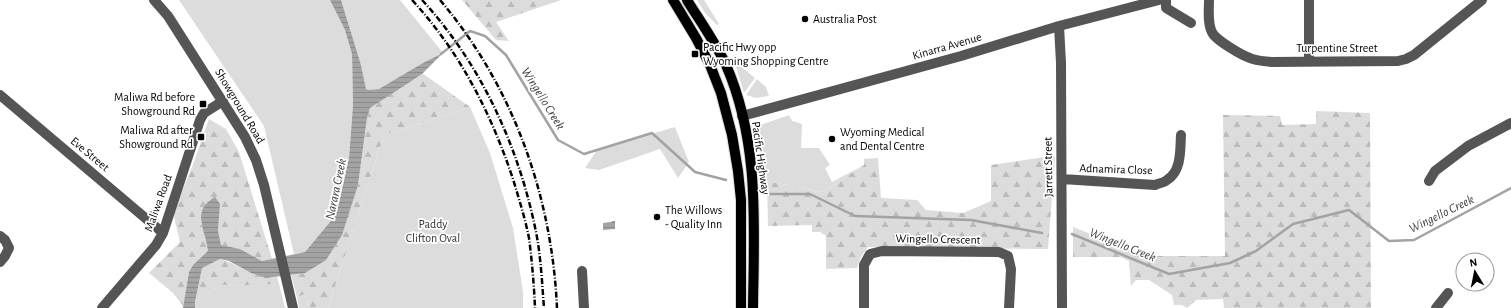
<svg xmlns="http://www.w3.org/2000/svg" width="1511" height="308" font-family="'Alegreya Sans',sans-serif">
	<defs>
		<pattern id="forest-firs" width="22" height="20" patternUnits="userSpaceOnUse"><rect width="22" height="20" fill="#dcdcdc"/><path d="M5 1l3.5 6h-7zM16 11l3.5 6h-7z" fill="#bbb"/></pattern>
		<pattern id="water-rules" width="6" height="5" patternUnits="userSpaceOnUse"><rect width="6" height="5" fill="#a3a3a3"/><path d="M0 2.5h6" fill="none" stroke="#8b8b8b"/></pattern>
	</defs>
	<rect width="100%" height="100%" fill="#fff"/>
	<!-- green -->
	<path fill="#dcdcdc" d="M179,0H330L345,30L352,54L353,105L349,158L334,217L305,252L294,254L264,126Z
		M341,0H400L443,53L379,89L368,90L366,89L361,65Z
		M697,0H704L719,24L717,25L705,13Z
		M736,59L739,65L755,78L744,93L734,60Z
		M757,79L766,87L769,96L756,98L746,95Z
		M470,107L490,153L513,228L523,292V308H328L384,135Z
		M789,115L792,121L802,124L801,148H819L830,165L825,168L832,182L864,165L822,192L767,181L755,127Z
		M675,127L689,162L678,178L660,149L599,170L585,168L597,150Z
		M279,284L285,308H195V302L221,285L237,286Z
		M306,294L309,308H299L297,297Z"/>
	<!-- forest -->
	<path fill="url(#forest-firs)" d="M462,0H561L496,22L509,41L496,40Z
		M422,73L470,107L384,135L328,308H309L306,294L297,297L291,275L305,273L358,185L367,118L370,108Z
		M1316,111L1370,113L1371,308H1224L1223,299L1196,300L1187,308L1182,305H1174L1172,295L1149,280H1136L1131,286L1129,261L1120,257H1073V227L1147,256H1225L1223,115L1280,116L1282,125L1316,124Z
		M209,119L226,129L239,152L272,259L262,261L240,249L221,245L218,231L220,204L201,223L208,242L209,251L193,265L189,272L184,307L173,293L149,273L180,242L173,213L192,167Z
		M1045,157H1055L1048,249L868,247L861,257L857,268L826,269V236L820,232H812V225L768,226L767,181L822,192L864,165V159L878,158L881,198L917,200L926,210L963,213L991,201V165Z
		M220,259C241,265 254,280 277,277L279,284L237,286L221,285L195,302L202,268Z"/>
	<!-- water -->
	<path fill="url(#water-rules)" d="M330,0H341L361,65L366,89L368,90L379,89L423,63L443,53L422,74L370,108L367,118L358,185L342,235L326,260L305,273L266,278L251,273L229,261L220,259L202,268L195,302V308H183L189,272L193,265L208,251C206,230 190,211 215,197L220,204L218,231L221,245L240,249L262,261L305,252L334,217L339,203L349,158L353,105L352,54L345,30Z
		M612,221H615V229L603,230V223L612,222Z"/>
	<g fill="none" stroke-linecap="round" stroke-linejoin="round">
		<!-- stream -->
		<path stroke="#a3a3a3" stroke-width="2.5" d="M441,54L470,31L485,36L506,55L558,140L584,154L652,133L695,172L726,180
			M765,194H810L855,216L971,220L1042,233
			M1072,234L1169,274L1230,263L1256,251L1293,224L1349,210L1389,241L1414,240L1511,188"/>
		<!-- major casing -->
		<g stroke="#dbdbdb" stroke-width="12">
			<path id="major" d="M673,0L696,38L710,65L721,93L732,135L738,171L741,200V308
				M687,0C700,21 715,42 726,65C760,143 754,225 753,308"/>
		</g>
		<!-- minor -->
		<path stroke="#555" stroke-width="10" d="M154,0L168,16L245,137L256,160L264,185L293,308
			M1166,0V8L1191,23
			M1209,0C1209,10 1207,25 1213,34C1218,41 1241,55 1250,58C1257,61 1264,61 1271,62L1398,61L1406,59L1414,55L1482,0
			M1309,0V61
			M1059,26L1061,63L1062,308
			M0,95L163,233
			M742,116L961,56L1059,26L1159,0
			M1062,179L1155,185C1159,183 1164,183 1167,180C1182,171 1180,149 1181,135
			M1429,181L1435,171L1468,146L1511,123
			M0,236L5,240L9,248L5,256L0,262
			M582,271L584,308
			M102,308L156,245L163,233L200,120L204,113L223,101
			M864,308V265L870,254L882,251L999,252L1008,256L1011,269L1009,308
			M1436,308L1448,293"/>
		<!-- major -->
		<use href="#major" stroke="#000" stroke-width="10"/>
		<!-- rail -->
		<path stroke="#000" stroke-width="2.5" stroke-dasharray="6 2 1 2" stroke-linecap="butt" d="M412,0C460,52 491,113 513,179C519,199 525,218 529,238C532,261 534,285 535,308
			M422,0C481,64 519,147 536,232C541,257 542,283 544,308
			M440,0C513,86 552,196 557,308"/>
	</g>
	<!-- markers -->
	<g fill="#000" stroke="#fff" stroke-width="1.5">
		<circle cx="805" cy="19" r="4"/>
		<rect x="691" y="50" width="8" height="8" rx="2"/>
		<rect x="199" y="100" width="8" height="8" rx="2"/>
		<rect x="197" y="133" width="8" height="8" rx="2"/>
		<circle cx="832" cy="139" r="4"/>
		<circle cx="657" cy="217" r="4"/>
	</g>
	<g text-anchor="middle" stroke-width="3.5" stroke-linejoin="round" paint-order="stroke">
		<!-- poi labels -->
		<g font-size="12" fill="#000" stroke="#fff" text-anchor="start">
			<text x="813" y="23">Australia Post</text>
			<text x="703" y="51">Pacific Hwy opp<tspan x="703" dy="14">Wyoming Shopping Centre</tspan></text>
			<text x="195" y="101" text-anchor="end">Maliwa Rd before<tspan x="195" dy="14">Showground Rd</tspan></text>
			<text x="193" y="134" text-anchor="end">Maliwa Rd after<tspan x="193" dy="14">Showground Rd</tspan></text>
			<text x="840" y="136">Wyoming Medical<tspan x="840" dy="14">and Dental Centre</tspan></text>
			<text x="665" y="214">The Willows<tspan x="665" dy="14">- Quality Inn</tspan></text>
		</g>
		<!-- street labels -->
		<g font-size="12" fill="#000" stroke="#fff">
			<text transform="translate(947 46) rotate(-16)" y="4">Kinarra Avenue</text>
			<text x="1337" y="52">Turpentine Street</text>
			<text transform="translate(240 106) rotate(59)" y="4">Showground Road</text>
			<text transform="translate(90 154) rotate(40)" y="4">Eve Street</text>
			<text transform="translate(761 158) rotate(82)" y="4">Pacific Highway</text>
			<text transform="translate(1048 167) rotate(-91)" y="4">Jarrett Street</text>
			<text transform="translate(1116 169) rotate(2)" y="4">Adnamira Close</text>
			<text transform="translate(158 203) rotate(-70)" y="4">Maliwa Road</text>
			<text transform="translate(938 239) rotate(1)" y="4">Wingello Crescent</text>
		</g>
		<!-- park labels -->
		<g font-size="12" fill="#333" stroke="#fff">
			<text x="433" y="228">Paddy<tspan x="433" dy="14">Clifton Oval</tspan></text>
		</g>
		<!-- water labels -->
		<g font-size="13" font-style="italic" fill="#444" stroke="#fff">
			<text transform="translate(544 98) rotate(58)" y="5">Wingello Creek</text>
			<text transform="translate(335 189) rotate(-78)" y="5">Narara Creek</text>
			<text transform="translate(1441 213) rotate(-26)" y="5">Wingello Creek</text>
			<text transform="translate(1123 244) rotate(22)" y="5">Wingello Creek</text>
		</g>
	</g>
	<!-- north arrow -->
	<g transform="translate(1475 272) rotate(350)"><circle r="19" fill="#ffffff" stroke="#999999"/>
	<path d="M0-3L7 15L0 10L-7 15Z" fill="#000000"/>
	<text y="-6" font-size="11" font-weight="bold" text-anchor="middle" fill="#000000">N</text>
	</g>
</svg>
